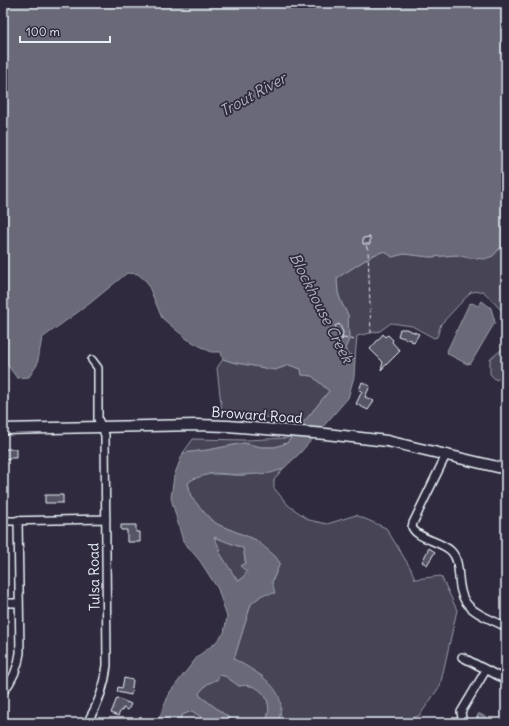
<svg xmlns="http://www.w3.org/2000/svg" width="509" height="726" font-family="Delius,sans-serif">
	<rect width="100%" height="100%" fill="#2f2a3d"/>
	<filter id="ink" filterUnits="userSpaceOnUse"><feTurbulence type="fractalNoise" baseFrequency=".025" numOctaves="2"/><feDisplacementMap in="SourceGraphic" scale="8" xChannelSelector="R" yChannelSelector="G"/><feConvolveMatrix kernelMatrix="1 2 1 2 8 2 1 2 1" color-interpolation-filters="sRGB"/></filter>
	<g filter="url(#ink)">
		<!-- green -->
		<path fill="#464455" stroke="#979aa6" d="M506,246V375L496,380L490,374V359L505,347V322L502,311L483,291L471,292L441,324L437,337L434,338L412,326L391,323L380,331L357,336L355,359L345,349L349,339L348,315L341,302L338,292L337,278L373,255L385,251L392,257L404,254L430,257L457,255L470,258L493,256L500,248Z
			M223,359L232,362L275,370L289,365L301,369L302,375L312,376L329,391L287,443L275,447H261L244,443L208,450L183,453L193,439L246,440L287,438L295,420L222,413L217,368Z
			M283,469L274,480V488L288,505L309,520L327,524L356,515L386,528L411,569L415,579L441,576L457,610L440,686L420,715L402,723H276L281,714L262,676L234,659L251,604L262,595L272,582L280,563L256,540L219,525L211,520L191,497L188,483C203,469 224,476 243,475C256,474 270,473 283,469Z
			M214,537L243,548L247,572L241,580L237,581L218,550Z
			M219,675L225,676L239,686C257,682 272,696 268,715C268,717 265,721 263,723H236L200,696L199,693L207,684L218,679Z
			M192,711L210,723H178L182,715Z"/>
		<!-- water -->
		<path fill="#696978" stroke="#9c9fab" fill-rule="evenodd" d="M3,3H506V246L500,248L493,256L485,259L470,258L457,255L430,257L404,254L392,257L385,251L373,255L337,278L338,293L341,302L348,315L349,339L345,349L355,359L354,377L348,398L300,453L283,469L271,473L241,475L213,473L193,479L188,483L191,497L211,520L219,525L256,540L275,556L280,563L272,582L275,593L262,595L251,604L234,659C253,670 287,687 280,714C280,717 278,720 276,723H263C265,721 268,717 268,715C272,696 257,682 239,686L225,676L219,675L218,679L207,684L199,693L200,696L236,723H210L192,711L182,715L177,723H157L170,692L198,656L214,644L224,633L227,617L218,589L200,561L183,541L171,498L174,476L183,453L208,450L244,443L261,447H275L287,443L329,391L312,376L302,375L301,369L289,365L275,370L232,362L223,359L221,352H211L187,339L162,318L147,282L138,274L127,273L89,304L42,338L37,365L29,377L17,378L6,363L5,317L3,315ZM214,537L243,548L246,563L240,566L247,572L241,580H237L218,550L221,551Z
			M482,301L491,308L495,322L471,363L467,364L448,354L447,351L469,304L472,303L478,306Z
			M478,714H480L497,723H477Z"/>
		<!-- building -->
		<path fill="#575565" stroke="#e8f1f8" d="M370,237V244H363V238Z
			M339,324L343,332L342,340L335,326Z
			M400,329H406L419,334L414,342L411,341V339L410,340L398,336Z
			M383,334L385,337L388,335L393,340L392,342L400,351L381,370L383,362L370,349Z
			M362,382L370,386L365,397L374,401L368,410L356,404L362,391L359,390Z
			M3,449H16V458H9V460H3Z
			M45,495H63V503H45Z
			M121,525H136V532H140V542H127V530H121Z
			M429,548L435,552L427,565L422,562Z
			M124,678L133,680L131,695L117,692L118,687L122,688Z
			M117,698L131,704L128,710L123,708L122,711L121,710L118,716L111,713Z"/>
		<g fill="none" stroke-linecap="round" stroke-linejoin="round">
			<!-- street casing -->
			<g stroke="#e8f1f8" stroke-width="10">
				<path id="street" d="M446,455L413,523L412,527C417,539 441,541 451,551C463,563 455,586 465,601C473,614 493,620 506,627
					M3,521L106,519
					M3,603H19
					M462,657L506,680
					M3,692C13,680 18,669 20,653L18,520
					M462,718L461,712L486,670
					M87,723C98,705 105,686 107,665L105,435L98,419V368L92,360"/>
			</g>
			<!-- secondary casing -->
			<g stroke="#e8f1f8" stroke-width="13">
				<path id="secondary" d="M3,429L197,425L228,426L326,434L387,441L506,469"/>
			</g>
			<!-- path -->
			<path stroke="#e8f1f8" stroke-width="1" stroke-dasharray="4 3" stroke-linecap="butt" d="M366,246L368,249L371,333
				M343,338L356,340"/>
			<!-- street -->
			<use href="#street" stroke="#2f2a3d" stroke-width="7"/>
			<!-- secondary -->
			<use href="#secondary" stroke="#2f2a3d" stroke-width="10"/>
		</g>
	</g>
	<g text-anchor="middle" stroke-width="3.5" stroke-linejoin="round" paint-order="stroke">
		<!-- street labels -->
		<g font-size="14" fill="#e8f1f8" stroke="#2f2a3d">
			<text transform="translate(257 415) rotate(4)" y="5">Broward Road</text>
			<text transform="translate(94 577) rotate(-91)" y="5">Tulsa Road</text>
		</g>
		<!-- water labels -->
		<g font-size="15" font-style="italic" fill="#afb4be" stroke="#2f2a3d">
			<text transform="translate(253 95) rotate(-29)" y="5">Trout River</text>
			<text transform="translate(321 308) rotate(63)" y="5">Blockhouse Creek</text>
		</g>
	</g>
	<!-- margin -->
	<rect width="509" height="726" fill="none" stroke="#2f2a3d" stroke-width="16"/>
	<rect x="8" y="8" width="493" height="710" fill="none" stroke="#e8f1f8" stroke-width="1.5" filter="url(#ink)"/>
	<!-- scale -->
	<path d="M20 36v6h90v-6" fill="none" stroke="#e8f1f8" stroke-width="2"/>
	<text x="26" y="36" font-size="12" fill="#e8f1f8" stroke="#2f2a3d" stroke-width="3" paint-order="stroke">100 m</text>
</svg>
